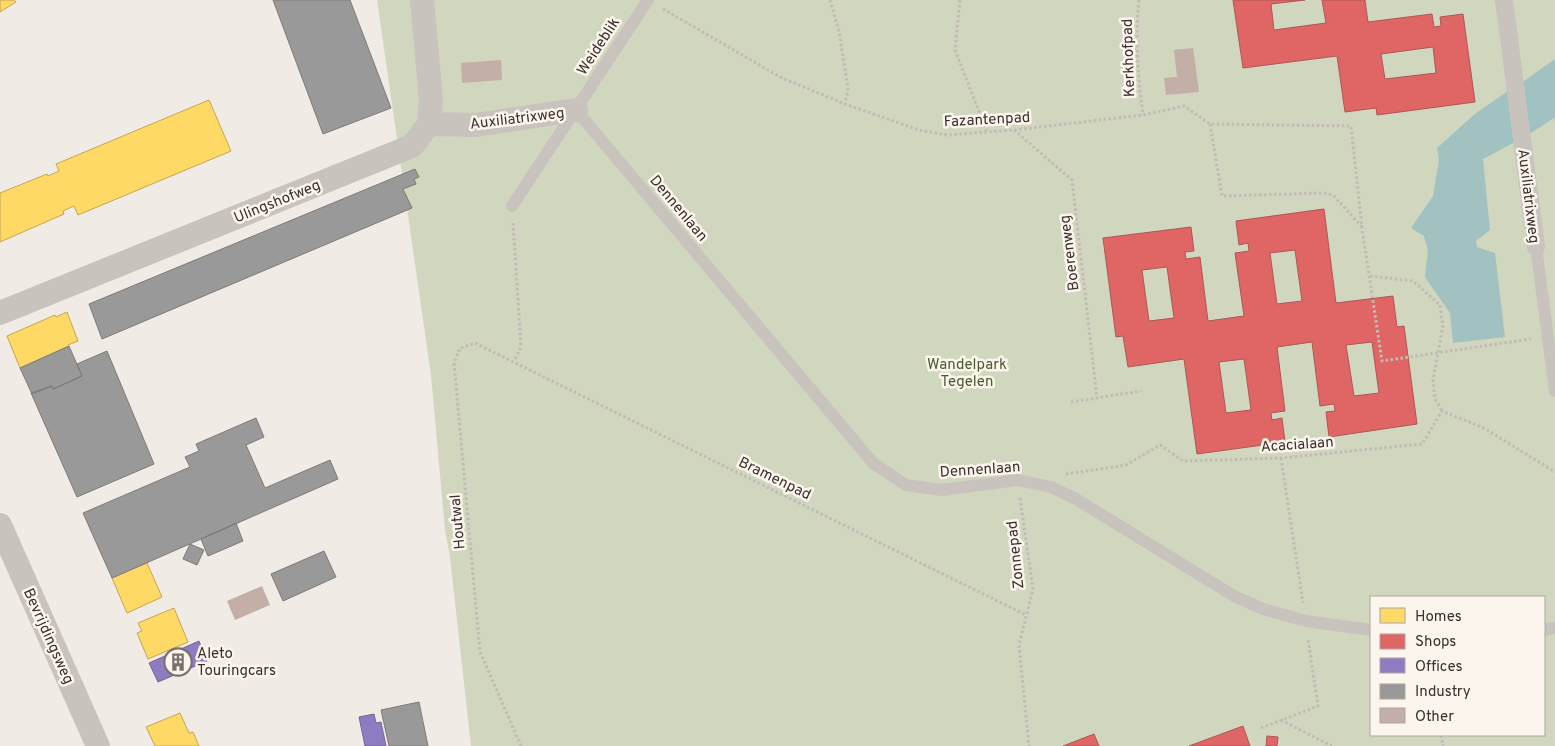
<svg xmlns="http://www.w3.org/2000/svg" width="1555" height="746" font-family="Overpass,sans-serif">
	<rect width="100%" height="100%" fill="#f0ebe5"/>
	<!-- green -->
	<path fill="#d1d6bf" fill-rule="evenodd" d="M377,0H1555V746H471L450,557L445,530L431,375ZM1371,597H1544V735H1371Z"/>
	<!-- water -->
	<path fill="#a1c2c1" d="M1555,59V121L1554,118L1528,135L1521,83Z
		M1508,91L1515,142L1483,159L1490,230L1476,241L1477,247L1495,253L1505,337L1453,343L1450,313L1425,277L1428,250L1424,236L1411,228L1433,196L1439,160L1437,148L1476,113Z"/>
	<!-- homes -->
	<path fill="#ffd966" stroke="#c4a654" d="M0,0H14L16,2L0,12Z
		M209,100L231,151L78,215L74,206L63,211L64,214L0,242V193L47,174L48,176L59,171L56,164Z
		M67,312L78,341L68,345L69,346L20,368L7,336L55,315L56,317Z
		M147,563L162,597L127,613L112,578Z
		M174,608L188,642L148,659L137,633L142,631L138,623Z
		M180,713L189,733L193,732L199,746H155L146,727Z"/>
	<!-- shops -->
	<path fill="#e06666" stroke="#ae5654" fill-rule="evenodd" d="M1233,0H1305L1271,4L1274,30L1326,23L1322,0H1365L1368,22L1432,14L1434,27L1441,26L1440,17L1463,14L1475,102L1377,115L1376,108L1345,112L1337,56L1243,68ZM1433,47L1436,73L1385,79L1381,54Z
		M1324,209L1336,303L1393,296L1397,327L1404,326L1417,424L1329,437L1326,412L1335,411L1334,404L1320,406L1312,342L1277,347L1285,411L1271,413L1272,420L1282,418L1285,442L1197,454L1184,359L1128,367L1123,336L1116,337L1103,238L1191,227L1194,251L1185,252L1186,259L1200,257L1208,321L1244,316L1235,253L1249,251L1248,243L1239,245L1236,221ZM1295,250L1302,301L1277,304L1270,253ZM1167,267L1174,318L1149,321L1142,270ZM1372,342L1379,393L1354,396L1346,345ZM1244,359L1251,410L1226,413L1219,362Z
		M1243,726L1250,746H1189Z
		M1094,734L1099,746H1063Z
		M1267,736L1278,737L1277,746H1266Z"/>
	<!-- offices -->
	<path fill="#8e7cc3" stroke="#756595" d="M199,641L207,661L158,682L149,663Z
		M374,714L376,723L381,722L386,746H365L359,717Z"/>
	<!-- industry -->
	<path fill="#999" stroke="#7d7a78" d="M273,0H350L391,108L323,134Z
		M415,169L419,177L414,179L416,184L403,189L412,208L102,339L89,304Z
		M69,346L82,376L53,389L52,386L32,394L20,368Z
		M107,351L154,464L77,497L31,393L52,386L53,389L82,376L77,364Z
		M256,418L264,437L246,445L265,488L330,460L338,479L112,578L83,513L190,467L185,457L199,451L196,444Z
		M236,523L243,541L208,556L201,539Z
		M190,544L204,550L197,565L183,559Z
		M324,551L336,577L283,601L271,574Z
		M419,702L428,746H389L381,710Z"/>
	<!-- building -->
	<path fill="#c3afa7" d="M1193,48L1199,92L1166,95L1164,78L1177,77L1174,50Z
		M501,60L502,80L462,83L461,63Z
		M262,586L270,605L235,620L227,601Z"/>
	<g fill="none" stroke-linecap="round" stroke-linejoin="round">
		<!-- path -->
		<path stroke="#c2bbb6" stroke-width="3" stroke-dasharray="2.5 2.5" stroke-linecap="butt" d="M830,0L839,31L848,89L845,104
			M960,0L955,50L987,132
			M1139,0C1135,39 1138,76 1143,115
			M663,9L782,78L845,104L919,130L947,135L1014,130L1143,115L1184,106L1210,124L1351,126L1362,228L1382,361L1531,339
			M1210,124L1222,196L1322,193L1333,195L1362,227
			M1014,130L1072,180L1097,398
			M513,223L521,347L514,361
			M1370,276L1413,281L1440,305L1443,326L1433,380L1435,399L1442,411
			M1071,402L1141,391
			M1281,458L1303,603
			M1066,474L1126,465L1160,445L1183,461L1281,458L1422,444L1442,411L1484,428L1555,472
			M1020,498L1033,589L1019,645L1029,746
			M1281,720L1332,746
			M1261,728L1318,706L1308,639
			M1441,735L1443,746
			M521,746L480,652L454,363L460,348L475,343L1026,615"/>
		<!-- service -->
		<path stroke="#c9c3be" stroke-width="12" d="M576,110L873,463L906,485L942,490L1018,480L1051,487L1076,499L1234,596L1263,609L1306,621L1371,630
			M512,206L648,0
			M1536,247L1555,391
			M1544,630L1555,628"/>
		<!-- pedestrian -->
		<path stroke="#c9c3be" stroke-width="18" d="M1504,0L1536,247"/>
		<!-- minor -->
		<path stroke="#c9c3be" stroke-width="24" d="M429,124L476,125L576,110
			M0,313L412,146L429,124L431,100L422,0
			M0,525L98,746"/>
	</g>
	<!-- icons -->
	<defs>
		<g id="building-ring" transform="scale(1.4375)"><circle r="9.5" fill="#fbf5ee" stroke="#7a716c" stroke-width="1.5"/><path d="M-4-6H4V6H1V3H-1V6H-4ZM-2.5-4.3h1.7v1.8h-1.7ZM.8-4.3h1.7v1.8H.8ZM-2.5-1h1.7V.8h-1.7ZM.8-1h1.7V.8H.8Z" fill="#7a716c"/></g>
	</defs>
	<g fill-rule="evenodd">
		<use href="#building-ring" x="178" y="662"/>
	</g>
	<g text-anchor="middle" stroke-width="5" stroke-linejoin="round" paint-order="stroke">
		<!-- street labels -->
		<g font-size="15" fill="#3b302b" stroke="#fbf5ee">
			<text transform="translate(598 46) rotate(-57)" y="5">Weideblik</text>
			<text transform="translate(1128 58) rotate(-92)" y="5">Kerkhofpad</text>
			<text transform="translate(517 118) rotate(-7)" y="5">Auxiliatrixweg</text>
			<text transform="translate(987 119) rotate(-3)" y="5">Fazantenpad</text>
			<text transform="translate(1529 196) rotate(83)" y="5">Auxiliatrixweg</text>
			<text transform="translate(277 201) rotate(-22)" y="5">Ulingshofweg</text>
			<text transform="translate(679 208) rotate(50)" y="5">Dennenlaan</text>
			<text transform="translate(1069 253) rotate(-97)" y="5">Boerenweg</text>
			<text transform="translate(1297 444) rotate(-4)" y="5">Acacialaan</text>
			<text transform="translate(980 469) rotate(-4)" y="5">Dennenlaan</text>
			<text transform="translate(775 478) rotate(26)" y="5">Bramenpad</text>
			<text transform="translate(457 522) rotate(-95)" y="5">Houtwal</text>
			<text transform="translate(1015 555) rotate(-96)" y="5">Zonnepad</text>
			<text transform="translate(49 636) rotate(66)" y="5">Bevrijdingsweg</text>
		</g>
		<!-- park labels -->
		<g font-size="15" fill="#4a5a2e" stroke="#fbf5ee">
			<text x="967" y="369">Wandelpark<tspan x="967" dy="17">Tegelen</tspan></text>
		</g>
		<!-- poi labels -->
		<g font-size="15" fill="#3b302b" stroke="#fbf5ee" text-anchor="start">
			<text x="197" y="658">Aleto<tspan x="197" dy="17">Touringcars</tspan></text>
		</g>
	</g>
	<!-- legend -->
	<rect x="1370" y="596" width="175" height="140" fill="#fbf5ee" stroke="#aea6a0"/>
	<rect x="1380" y="608" width="25" height="15" fill="#ffd966" stroke="#aea6a0"/>
	<text x="1415" y="621" font-size="15" fill="#3b302b">Homes</text>
	<rect x="1380" y="634" width="25" height="15" fill="#e06666" stroke="#aea6a0"/>
	<text x="1415" y="646" font-size="15" fill="#3b302b">Shops</text>
	<rect x="1380" y="658" width="25" height="15" fill="#8e7cc3" stroke="#aea6a0"/>
	<text x="1415" y="671" font-size="15" fill="#3b302b">Offices</text>
	<rect x="1380" y="684" width="25" height="15" fill="#999999" stroke="#aea6a0"/>
	<text x="1415" y="696" font-size="15" fill="#3b302b">Industry</text>
	<rect x="1380" y="708" width="25" height="15" fill="#c3afa7" stroke="#aea6a0"/>
	<text x="1415" y="721" font-size="15" fill="#3b302b">Other</text>
</svg>
